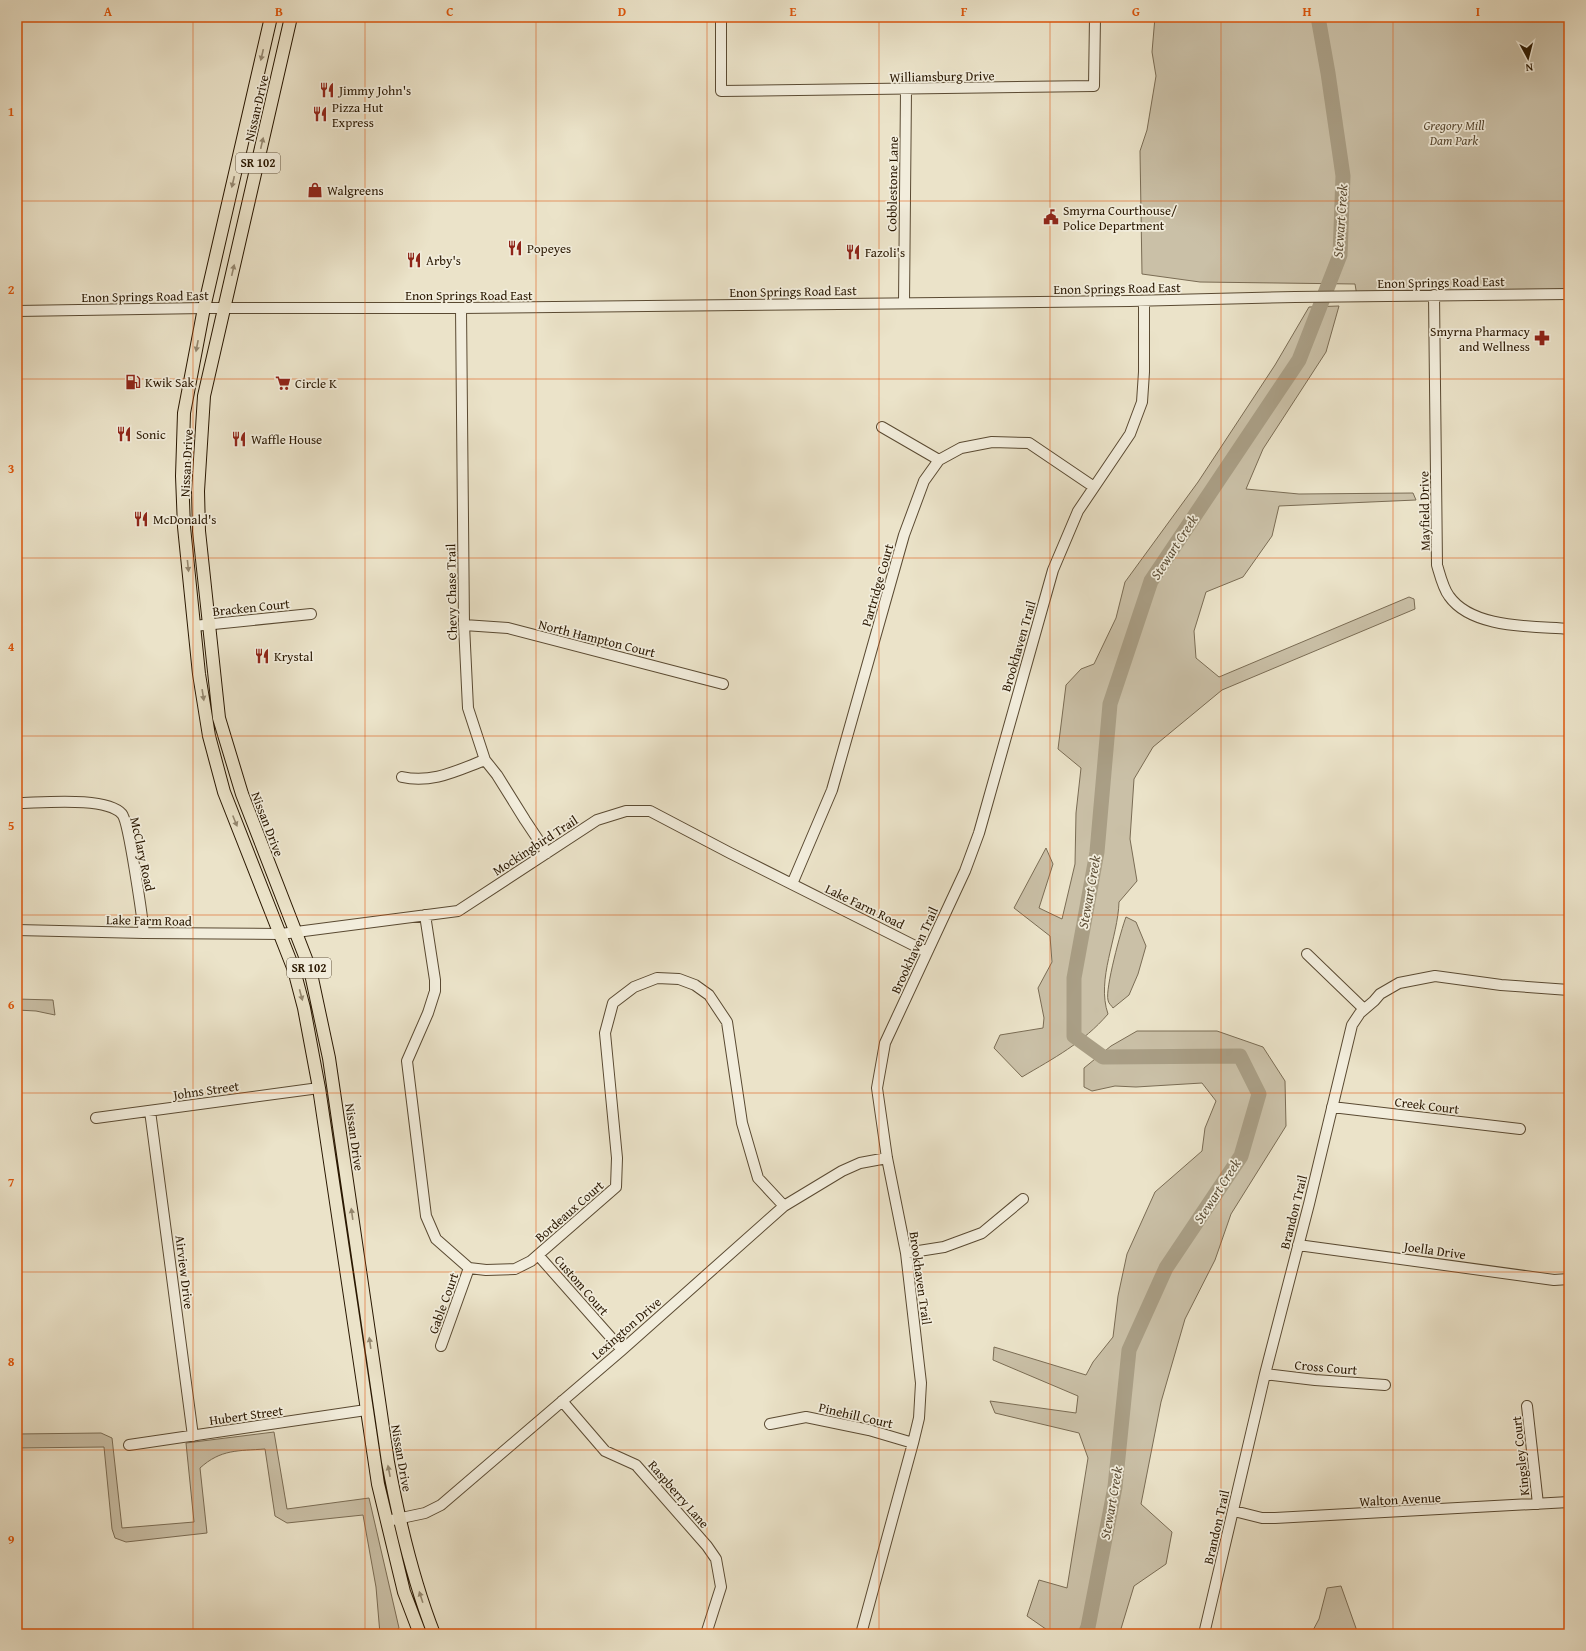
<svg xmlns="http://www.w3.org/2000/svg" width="1586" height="1651" font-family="'Gentium Book Plus',serif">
	<rect width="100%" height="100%" fill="#ebe3c9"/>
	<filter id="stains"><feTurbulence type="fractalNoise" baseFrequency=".005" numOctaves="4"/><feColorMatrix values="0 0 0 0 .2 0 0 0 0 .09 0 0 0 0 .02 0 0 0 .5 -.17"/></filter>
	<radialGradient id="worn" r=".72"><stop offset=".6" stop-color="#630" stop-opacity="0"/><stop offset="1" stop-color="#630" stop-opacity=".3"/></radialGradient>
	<!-- green -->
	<path fill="#cac0a7" stroke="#7a6c54" d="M1155,17H1569V294L1357,296L1355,284L1200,282L1142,274L1140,151L1147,130L1156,76L1152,52Z
		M1339,306L1326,352L1263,449L1246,489L1299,494L1413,493L1416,500L1279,506L1272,536L1243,577L1206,592L1194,631L1196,658L1219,677L1409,597L1414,599L1415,609L1222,690L1153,747L1134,779L1130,839L1137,881L1119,902C1118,938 1096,979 1108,1014C1083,1043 1054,1058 1022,1077L994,1048L1000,1035L1043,1028L1044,1018L1038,988L1052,962L1050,936L1014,908L1046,848L1053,864L1039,908L1062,919L1075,864L1076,813L1081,768L1058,749L1066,685L1081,669L1094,664L1116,618L1125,582L1198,482L1275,365L1309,307Z
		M1126,917L1136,922L1146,946L1138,974L1129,995L1113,1008C1112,1006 1108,1003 1108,1000C1105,989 1121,930 1126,917Z
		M17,999L53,1000L55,1015L36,1011L17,1010Z
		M1137,1031H1217L1263,1047L1285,1081L1286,1126L1231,1214L1215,1260L1185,1319L1161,1402L1141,1504L1172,1532L1166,1564L1134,1586L1120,1632L1126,1634H1053L1027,1616L1039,1580L1067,1588L1088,1458L1079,1433L995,1413L990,1401L1076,1413L1078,1396L993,1360L994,1347L1086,1375L1093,1362L1113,1337L1118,1296L1127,1254L1155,1192L1202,1151L1205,1128L1216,1101L1202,1083L1136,1087L1115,1086L1092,1091L1084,1087V1068L1111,1046Z
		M274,1432L287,1509L369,1498L399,1628L392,1634H380L376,1587L363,1515L287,1523L275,1516L265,1449C238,1451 221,1449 200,1468L207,1533L126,1542L115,1538L112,1529L104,1447L17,1448V1434L101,1433L112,1438L122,1528L194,1522L186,1443Z
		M1341,1586L1357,1631L1375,1634H1311L1319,1619L1327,1588Z"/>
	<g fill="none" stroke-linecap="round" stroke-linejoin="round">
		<!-- river -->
		<path stroke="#a99e85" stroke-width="15" d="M1085,1634L1088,1627L1115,1487L1129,1350L1166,1268L1241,1156L1259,1094L1240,1056L1103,1057L1074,1036V978L1097,852L1110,704L1151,581L1299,360L1340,255L1343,176L1328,73L1318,17"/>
		<!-- minor casing -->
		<g stroke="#5a4a32" stroke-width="12">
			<path id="minor" d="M721,17V91L1094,86L1095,17
				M1434,295L1437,565C1440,575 1443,588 1449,596C1472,629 1533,626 1569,629
				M904,303L906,90
				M461,308L464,625L468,708L485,760L497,775L525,820L547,853
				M17,311L204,308H461L1130,301L1295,297L1569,294
				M882,427L939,460
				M464,625L508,628L723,684
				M194,626L311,614
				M402,777C432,784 458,770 485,760
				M17,803C40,803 106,796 122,814C129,822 142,916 144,933
				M792,884L832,790L904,535L924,481L939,460L961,448L992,442L1029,443L1094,487
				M425,915L435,980V991L428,1013L407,1061L426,1216L436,1239L469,1268L486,1270L515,1269L531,1261L616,1187L617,1158L605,1033L613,1003L634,987L657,978L679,979L695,985L709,995L727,1022L742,1123L758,1178L784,1206
				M17,930L144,933L281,934L458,911L597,820L626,811H650L730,853L927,952
				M1307,954L1364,1009
				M1332,1107L1520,1129
				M150,1111L193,1436
				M96,1118L319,1088
				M1298,1245L1554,1280L1569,1279
				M906,1253L944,1247L982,1233L1023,1199
				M538,1255L622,1350
				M441,1346L469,1268
				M1265,1374L1315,1380L1385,1385
				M562,1401L605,1451L636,1465L707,1546L716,1559L721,1587L706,1634
				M1527,1406L1538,1504
				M770,1424L806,1417L869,1430L913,1443
				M129,1445L366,1410
				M1234,1511L1262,1518H1275L1569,1502
				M392,1520L425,1513L441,1505L622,1350L784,1206L842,1171L860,1163L887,1158
				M861,1634L913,1443L919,1418L921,1383L906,1253L887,1158L877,1088L885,1043L965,871L979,833L1053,570L1078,511L1130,434L1142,402L1144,372V301
				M1204,1634L1265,1374L1309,1204L1352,1025L1360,1013L1374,1001L1380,994L1399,983L1435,976L1501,985L1569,990"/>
		</g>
		<!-- major casing -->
		<g stroke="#291700" stroke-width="14">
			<path id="major" d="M271,17L204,308L184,413L182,476L184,527L199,674L209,736L224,792L294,970L304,1008L319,1088L378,1484L404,1592L420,1634
				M291,17L204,396L198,491L199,531L219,718L242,794L310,969L329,1058L388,1462C399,1521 412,1578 434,1634"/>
		</g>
		<!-- minor -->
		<use href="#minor" stroke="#f2eddc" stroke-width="10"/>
		<!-- major -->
		<use href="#major" stroke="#ebe3c9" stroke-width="12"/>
	</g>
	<!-- one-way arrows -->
	<defs><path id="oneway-solid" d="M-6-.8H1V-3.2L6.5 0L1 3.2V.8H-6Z"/></defs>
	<g fill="#94876f">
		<use href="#oneway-solid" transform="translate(262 55) rotate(103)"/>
		<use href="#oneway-solid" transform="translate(262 143) rotate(-77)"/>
		<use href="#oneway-solid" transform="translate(233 182) rotate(103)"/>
		<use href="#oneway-solid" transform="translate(233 270) rotate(-77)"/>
		<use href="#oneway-solid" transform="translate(197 346) rotate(101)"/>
		<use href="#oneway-solid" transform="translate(188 566) rotate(84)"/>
		<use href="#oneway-solid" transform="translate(203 695) rotate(81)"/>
		<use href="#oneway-solid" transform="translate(235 821) rotate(68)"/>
		<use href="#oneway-solid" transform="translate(301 995) rotate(75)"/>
		<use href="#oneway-solid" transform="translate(352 1214) rotate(-98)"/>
		<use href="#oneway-solid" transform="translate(370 1343) rotate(-98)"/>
		<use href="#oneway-solid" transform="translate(389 1471) rotate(-101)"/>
		<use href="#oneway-solid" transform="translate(421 1597) rotate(-108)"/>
	</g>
	<!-- grid -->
	<path fill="none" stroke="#de560b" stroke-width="1" stroke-opacity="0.55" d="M193,17V1634M365,17V1634M536,17V1634M707,17V1634M879,17V1634M1050,17V1634M1221,17V1634M1393,17V1634M17,201H1569M17,379H1569M17,558H1569M17,736H1569M17,915H1569M17,1093H1569M17,1272H1569M17,1450H1569"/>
	<!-- icons -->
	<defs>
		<g id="restaurant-bare" transform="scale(1.2)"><path d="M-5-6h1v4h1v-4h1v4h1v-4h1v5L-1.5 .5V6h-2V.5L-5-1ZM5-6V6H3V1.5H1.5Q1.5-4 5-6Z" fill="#8f2418" stroke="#f2eddc" stroke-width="2.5" paint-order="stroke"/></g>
		<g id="shop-bare" transform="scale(1.2)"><path d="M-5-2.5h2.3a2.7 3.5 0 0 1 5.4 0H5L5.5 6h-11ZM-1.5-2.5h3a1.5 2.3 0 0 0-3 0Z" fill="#8f2418" stroke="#f2eddc" stroke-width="2.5" paint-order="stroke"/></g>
		<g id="civic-bare" transform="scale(1.2)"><path d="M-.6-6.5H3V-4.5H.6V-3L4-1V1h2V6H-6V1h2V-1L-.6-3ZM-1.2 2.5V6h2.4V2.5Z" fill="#8f2418" stroke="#f2eddc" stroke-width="2.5" paint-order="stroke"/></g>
		<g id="pharmacy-bare" transform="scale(1.2)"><path d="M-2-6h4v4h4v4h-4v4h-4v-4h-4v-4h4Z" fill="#8f2418" stroke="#f2eddc" stroke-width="2.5" paint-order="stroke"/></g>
		<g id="fuel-bare" transform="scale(1.2)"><path d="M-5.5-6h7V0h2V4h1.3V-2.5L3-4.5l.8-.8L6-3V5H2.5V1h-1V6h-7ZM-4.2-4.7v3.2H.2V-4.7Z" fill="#8f2418" stroke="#f2eddc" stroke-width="2.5" paint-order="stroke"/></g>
		<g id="supermarket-bare" transform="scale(1.2)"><path d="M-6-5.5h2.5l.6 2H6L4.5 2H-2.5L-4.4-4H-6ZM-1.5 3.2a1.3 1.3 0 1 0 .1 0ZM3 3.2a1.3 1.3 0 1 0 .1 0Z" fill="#8f2418" stroke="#f2eddc" stroke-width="2.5" paint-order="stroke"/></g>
	</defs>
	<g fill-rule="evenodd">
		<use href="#restaurant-bare" x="327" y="90"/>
		<use href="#restaurant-bare" x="320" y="114"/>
		<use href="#shop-bare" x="315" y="190"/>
		<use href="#civic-bare" x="1051" y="217"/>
		<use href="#restaurant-bare" x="515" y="248"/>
		<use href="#restaurant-bare" x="853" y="252"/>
		<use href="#restaurant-bare" x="414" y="260"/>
		<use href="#pharmacy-bare" x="1542" y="338"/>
		<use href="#fuel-bare" x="133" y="382"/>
		<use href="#supermarket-bare" x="283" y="383"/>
		<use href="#restaurant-bare" x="124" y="434"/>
		<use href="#restaurant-bare" x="239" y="439"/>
		<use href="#restaurant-bare" x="141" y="519"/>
		<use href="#restaurant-bare" x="262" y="656"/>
	</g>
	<g text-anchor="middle" stroke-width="3.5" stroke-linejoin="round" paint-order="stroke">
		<!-- shield labels -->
		<g fill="#f2eddc" stroke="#655742" stroke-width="1">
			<rect x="236" y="153" width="44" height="20" rx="3"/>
			<rect x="287" y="958" width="44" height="20" rx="3"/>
		</g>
		<g font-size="12" font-weight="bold" fill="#291700">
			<text x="258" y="167">SR 102</text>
			<text x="309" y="972">SR 102</text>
		</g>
		<!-- street labels -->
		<g font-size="13" fill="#291700" stroke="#f2eddc">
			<text transform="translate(942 76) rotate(-1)" y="5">Williamsburg Drive</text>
			<text transform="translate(256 108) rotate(-77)" y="5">Nissan Drive</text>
			<text transform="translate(892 184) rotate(-89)" y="5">Cobblestone Lane</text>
			<text transform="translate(1441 282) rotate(-1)" y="5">Enon Springs Road East</text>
			<text transform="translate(1117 288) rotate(-1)" y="5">Enon Springs Road East</text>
			<text transform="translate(793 291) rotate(-1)" y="5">Enon Springs Road East</text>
			<text x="469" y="300">Enon Springs Road East</text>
			<text transform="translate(145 296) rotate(-1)" y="5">Enon Springs Road East</text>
			<text transform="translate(186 463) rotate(-87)" y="5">Nissan Drive</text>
			<text transform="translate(1424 511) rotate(-91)" y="5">Mayfield Drive</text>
			<text transform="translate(877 585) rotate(-74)" y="5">Partridge Court</text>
			<text transform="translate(451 592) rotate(-91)" y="5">Chevy Chase Trail</text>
			<text transform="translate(251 607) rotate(-6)" y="5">Bracken Court</text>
			<text transform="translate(597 638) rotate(14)" y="5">North Hampton Court</text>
			<text transform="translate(1018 646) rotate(-74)" y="5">Brookhaven Trail</text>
			<text transform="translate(268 824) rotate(69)" y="5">Nissan Drive</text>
			<text transform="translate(535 845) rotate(-33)" y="5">Mockingbird Trail</text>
			<text transform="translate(143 854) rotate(78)" y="5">McClary Road</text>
			<text transform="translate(865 906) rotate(26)" y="5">Lake Farm Road</text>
			<text transform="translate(149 920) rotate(1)" y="5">Lake Farm Road</text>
			<text transform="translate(914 950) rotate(-65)" y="5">Brookhaven Trail</text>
			<text transform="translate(206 1090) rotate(-8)" y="5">Johns Street</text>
			<text transform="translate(1427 1105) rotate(7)" y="5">Creek Court</text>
			<text transform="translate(355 1137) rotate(82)" y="5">Nissan Drive</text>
			<text transform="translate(569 1211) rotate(-41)" y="5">Bordeaux Court</text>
			<text transform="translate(1293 1212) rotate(-76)" y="5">Brandon Trail</text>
			<text transform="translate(1435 1250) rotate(8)" y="5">Joella Drive</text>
			<text transform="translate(185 1272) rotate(83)" y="5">Airview Drive</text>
			<text transform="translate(921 1278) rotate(82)" y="5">Brookhaven Trail</text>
			<text transform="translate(582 1285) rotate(49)" y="5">Custom Court</text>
			<text transform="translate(443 1303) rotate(-70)" y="5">Gable Court</text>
			<text transform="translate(626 1328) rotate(-41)" y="5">Lexington Drive</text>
			<text transform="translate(1326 1367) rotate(5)" y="5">Cross Court</text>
			<text transform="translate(246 1415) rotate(-8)" y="5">Hubert Street</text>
			<text transform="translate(856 1415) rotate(13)" y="5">Pinehill Court</text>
			<text transform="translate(1520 1456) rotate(-96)" y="5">Kingsley Court</text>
			<text transform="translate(402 1458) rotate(80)" y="5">Nissan Drive</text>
			<text transform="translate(679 1494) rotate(49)" y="5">Raspberry Lane</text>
			<text transform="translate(1400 1499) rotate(-3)" y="5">Walton Avenue</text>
			<text transform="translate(1216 1527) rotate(-77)" y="5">Brandon Trail</text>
		</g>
		<!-- poi labels -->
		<g font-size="13" fill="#291700" stroke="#f2eddc" text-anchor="start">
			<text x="339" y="95">Jimmy John's</text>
			<text x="332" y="112">Pizza Hut<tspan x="332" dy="15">Express</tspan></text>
			<text x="327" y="195">Walgreens</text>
			<text x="1063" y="215">Smyrna Courthouse/<tspan x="1063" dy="15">Police Department</tspan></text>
			<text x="527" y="253">Popeyes</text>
			<text x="865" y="257">Fazoli's</text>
			<text x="426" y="265">Arby's</text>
			<text x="1530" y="336" text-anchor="end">Smyrna Pharmacy<tspan x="1530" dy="15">and Wellness</tspan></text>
			<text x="145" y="387">Kwik Sak</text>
			<text x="295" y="388">Circle K</text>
			<text x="136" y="439">Sonic</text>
			<text x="251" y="444">Waffle House</text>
			<text x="153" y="524">McDonald's</text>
			<text x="274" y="661">Krystal</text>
		</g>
		<!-- park labels -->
		<g font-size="13" font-style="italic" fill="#594a32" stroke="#f2eddc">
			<text x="1454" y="130">Gregory Mill<tspan x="1454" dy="15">Dam Park</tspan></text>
		</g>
		<!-- water labels -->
		<g font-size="14" font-style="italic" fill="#5c4d35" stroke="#f2eddc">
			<text transform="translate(1340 221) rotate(-86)" y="5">Stewart Creek</text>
			<text transform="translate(1174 547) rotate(-57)" y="5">Stewart Creek</text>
			<text transform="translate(1089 892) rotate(-80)" y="5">Stewart Creek</text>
			<text transform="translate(1217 1191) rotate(-57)" y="5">Stewart Creek</text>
			<text transform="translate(1111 1503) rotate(-80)" y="5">Stewart Creek</text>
		</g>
	</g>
	<!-- margin -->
	<rect width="1586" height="1651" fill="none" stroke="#ebe3c9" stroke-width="44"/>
	<!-- north arrow -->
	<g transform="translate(1528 58) rotate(173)" stroke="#f2eddc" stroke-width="3" paint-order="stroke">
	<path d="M0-3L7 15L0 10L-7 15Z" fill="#291700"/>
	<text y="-6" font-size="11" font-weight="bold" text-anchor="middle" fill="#291700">N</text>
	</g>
	<rect x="22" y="22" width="1542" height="1607" fill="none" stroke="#de560b" stroke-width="1.5"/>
	<g font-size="13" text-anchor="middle" font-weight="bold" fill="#de560b">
		<text x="108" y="16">A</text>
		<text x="279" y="16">B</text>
		<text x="450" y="16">C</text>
		<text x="622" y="16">D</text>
		<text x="793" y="16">E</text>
		<text x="964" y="16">F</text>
		<text x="1136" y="16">G</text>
		<text x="1307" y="16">H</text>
		<text x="1478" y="16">I</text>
		<text x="11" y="116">1</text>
		<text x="11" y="294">2</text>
		<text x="11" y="473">3</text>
		<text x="11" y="651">4</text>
		<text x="11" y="830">5</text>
		<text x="11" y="1009">6</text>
		<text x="11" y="1187">7</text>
		<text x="11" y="1366">8</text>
		<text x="11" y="1544">9</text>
	</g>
	<rect width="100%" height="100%" filter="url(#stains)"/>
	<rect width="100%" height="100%" fill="url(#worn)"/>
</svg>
